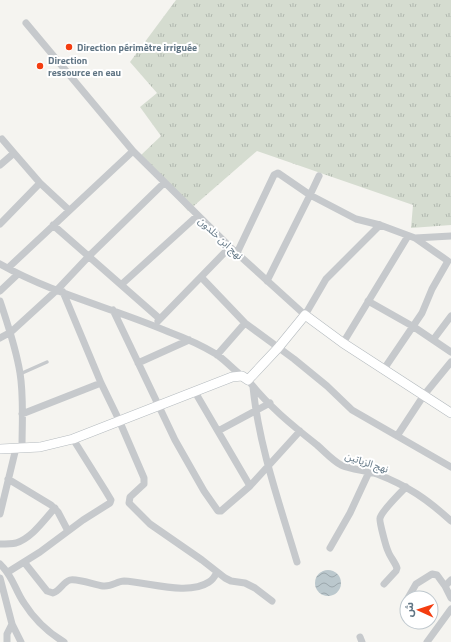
<svg xmlns="http://www.w3.org/2000/svg" width="451" height="642" font-family="'Titillium Web','Noto Sans Arabic',sans-serif">
	<defs>
		<pattern id="park-tufts" width="24" height="20" patternUnits="userSpaceOnUse"><rect width="24" height="20" fill="#d5dcd0"/><path d="M3 7l-1-3M5 7V3M7 7l1-3M15 17l-1-3M17 17v-4M19 17l1-3" fill="none" stroke="#b0b7ae"/></pattern>
		<pattern id="water-waves" width="16" height="10" patternUnits="userSpaceOnUse"><rect width="16" height="10" fill="#bbc8cd"/><path d="M0 5q4-4 8 0t8 0" fill="none" stroke="#9ba7ac"/></pattern>
	</defs>
	<rect width="100%" height="100%" fill="#f5f4f0"/>
	<!-- park -->
	<path fill="url(#park-tufts)" d="M176,0H451V225L411,228L413,205L257,151L188,211L140,156L161,136L140,107L157,93L130,62Z"/>
	<!-- water -->
	<path fill="url(#water-waves)" d="M315 583a13 13 0 1 1 26 0a13 13 0 1 1-26 0Z"/>
	<g fill="none" stroke-linecap="round" stroke-linejoin="round">
		<!-- secondary casing -->
		<g stroke="#b5bbbf" stroke-width="10">
			<path id="secondary" d="M0,449L40,447L73,439L232,377L242,376L248,380L278,348L305,315L343,343L451,413"/>
		</g>
		<!-- lane -->
		<path stroke="#c6c9cc" stroke-width="3.5" d="M20,374L47,362"/>
		<!-- street -->
		<path stroke="#c6c9cc" stroke-width="7" d="M26,23L133,151L230,247L305,315L326,279L380,225
			M2,139L14,153
			M0,165L14,153L40,183L69,210
			M0,224L40,183
			M53,225L160,319
			M237,253L274,175L278,173L310,195L356,219L380,225L415,238L451,236
			M0,264C53,294 113,308 169,332C185,338 201,345 216,354C225,360 233,369 242,376
			M8,268L133,151
			M201,277L245,323L294,359L327,386L352,410L451,467
			M267,281L310,195L319,176
			M122,284L197,216
			M0,291L18,274
			M63,292L101,383L119,420L144,478V484L130,497L129,503L150,524L202,560L225,578L231,581L245,583L255,588L272,601
			M0,301C8,325 16,348 20,373C24,397 22,423 22,448
			M368,301L414,327L451,352
			M113,310L175,440L204,491L218,511H221L250,486L300,431
			M158,321L230,247
			M0,338L11,332L57,290L89,256L164,183
			M433,340L451,316
			M343,343L408,236
			M217,355L245,323
			M138,363L189,340
			M384,369L422,313L432,289L448,261L415,238
			M248,380C267,405 293,426 317,445C325,452 332,460 341,465C352,470 366,470 377,474C408,486 427,499 451,521
			M253,387C259,447 280,505 297,562
			M195,392L250,486
			M22,414L101,383
			M218,431L270,403
			M397,436L424,395L451,362
			M8,479L51,505L58,512L68,531
			M0,514L16,448
			M0,544C5,544 11,544 16,543C32,538 44,520 55,508
			M330,548L350,513L369,472
			M24,562L47,591L53,593C60,591 63,582 70,580C77,578 95,585 103,586C112,587 117,581 124,581C148,582 188,596 209,582C213,580 215,576 217,572
			M0,564C13,576 15,590 24,603C34,619 49,633 64,642
			M8,572L40,552L83,520L110,503L111,500L105,490L73,439
			M0,578L12,624L21,642
			M451,580L445,586L451,598
			M384,584L396,571L397,568C395,562 390,557 388,551C386,547 379,521 380,518C382,511 400,493 406,487
			M408,598L416,584L432,574L437,575L445,586
			M360,637L362,642
			M7,642V634L12,624
			M427,642L451,609"/>
		<!-- secondary -->
		<use href="#secondary" stroke="#fff" stroke-width="9"/>
	</g>
	<!-- markers -->
	<g fill="#f43d10" stroke="#fff" stroke-width="1.5">
		<circle cx="69" cy="47" r="4"/>
		<circle cx="40" cy="66" r="4"/>
	</g>
	<g text-anchor="middle" stroke-width="4" stroke-linejoin="round" paint-order="stroke">
		<!-- poi labels -->
		<g font-size="10" font-weight="bold" fill="#607584" stroke="#fff" text-anchor="start">
			<text x="77" y="51">Direction périmètre irriguée</text>
			<text x="48" y="64">Direction<tspan x="48" dy="12">ressource en eau</tspan></text>
		</g>
		<!-- street labels -->
		<g font-size="10" fill="#607584" stroke="#fff">
			<text transform="translate(221 238) rotate(43)" y="4">نهج ابن خلدون</text>
			<text transform="translate(367 462) rotate(18)" y="4">نهج الزياتين</text>
		</g>
	</g>
	<!-- north arrow -->
	<g transform="translate(419 610) rotate(273)"><circle r="19" fill="#ffffff" stroke="#bfc8ce"/>
	<path d="M0-3L7 15L0 10L-7 15Z" fill="#f43d10"/>
	<text y="-6" font-size="11" font-weight="bold" text-anchor="middle" fill="#607584">ش</text>
	</g>
</svg>
